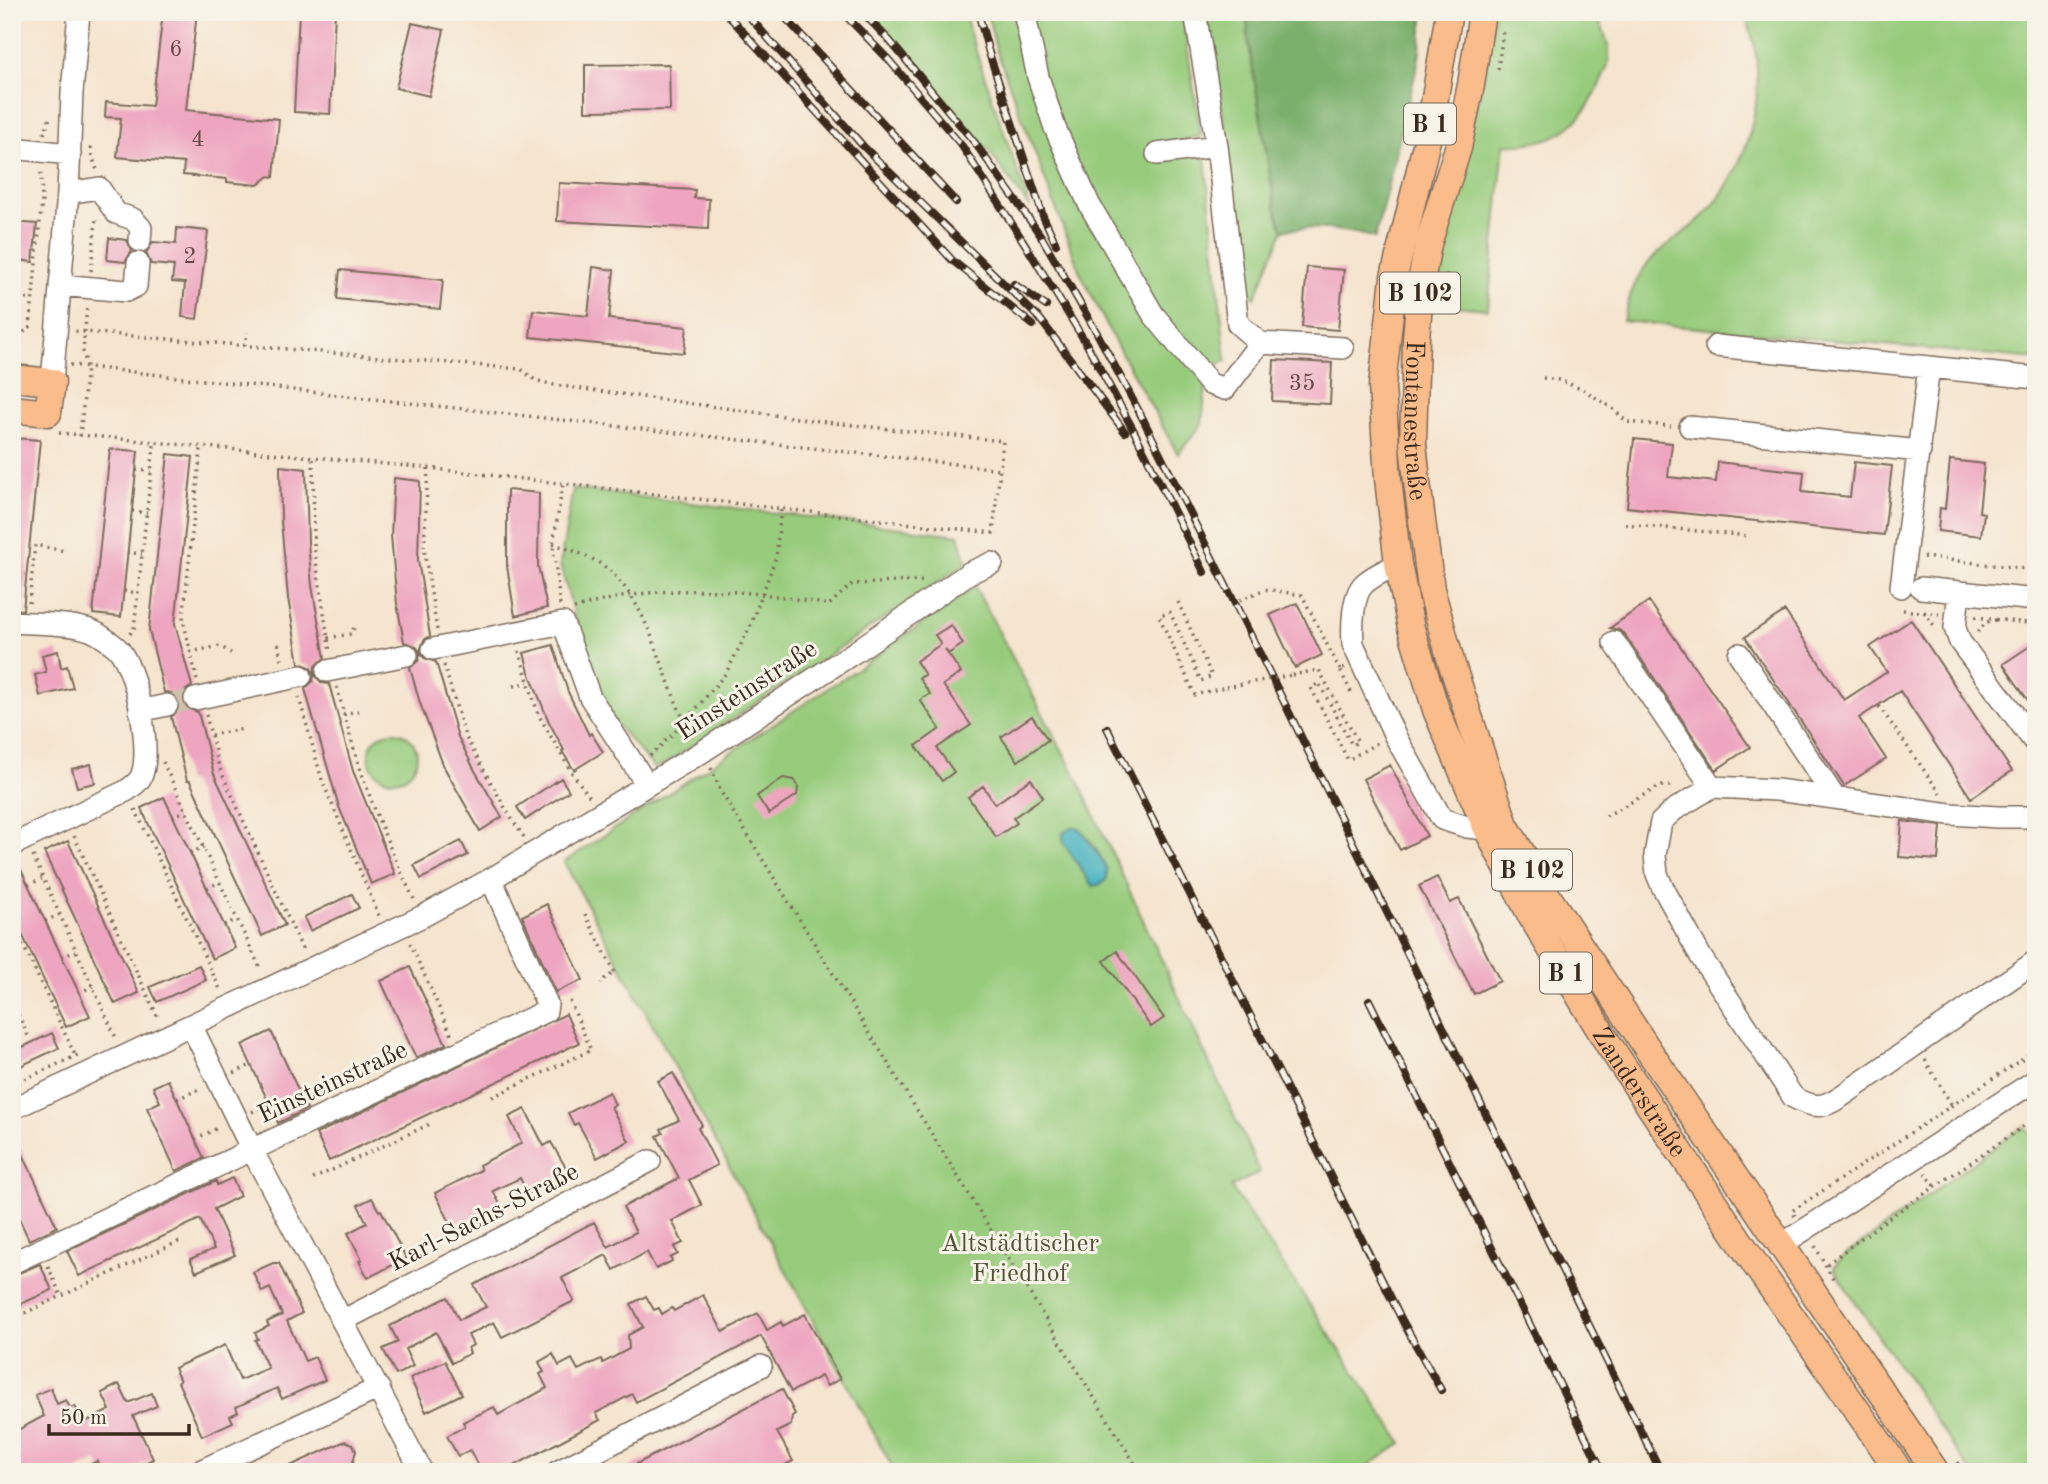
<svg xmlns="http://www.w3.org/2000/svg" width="2048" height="1484" font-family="'Old Standard TT',serif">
	<rect width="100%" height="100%" fill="#f7f3e8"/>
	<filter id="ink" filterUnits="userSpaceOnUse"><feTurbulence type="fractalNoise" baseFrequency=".0143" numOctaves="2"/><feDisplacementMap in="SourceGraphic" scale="14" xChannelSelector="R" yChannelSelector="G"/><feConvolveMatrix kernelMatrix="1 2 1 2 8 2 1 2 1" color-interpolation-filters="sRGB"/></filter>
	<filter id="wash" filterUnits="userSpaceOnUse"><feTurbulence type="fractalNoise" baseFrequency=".00686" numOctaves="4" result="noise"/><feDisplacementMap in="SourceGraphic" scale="28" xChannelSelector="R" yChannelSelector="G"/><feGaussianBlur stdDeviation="1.57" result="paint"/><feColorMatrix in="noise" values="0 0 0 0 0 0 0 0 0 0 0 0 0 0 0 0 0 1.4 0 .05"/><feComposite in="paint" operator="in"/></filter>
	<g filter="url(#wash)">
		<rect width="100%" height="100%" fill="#f5e4ce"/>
		<!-- green -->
		<path fill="#98cc7d" stroke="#6a7b4e" stroke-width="2" fill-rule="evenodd" d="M869,12H965L969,31L1030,208L980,139Z
			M987,12H1182L1201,136L1154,147L1205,157L1226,361L1208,368L1202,424L1178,454L1115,342L1080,272L996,49Z
			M1206,12H1247L1248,39L1275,206L1283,230L1255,298L1246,291L1228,143Z
			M1494,12H1595C1602,27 1610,43 1609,59C1608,69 1601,81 1597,90C1577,132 1549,146 1504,144L1488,309L1429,304L1441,238L1488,59Z
			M1744,12H2036V359L1623,321C1628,302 1633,283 1645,267C1661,246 1688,233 1706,213C1754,162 1772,77 1744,12Z
			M573,489L959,535L967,563L665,764L654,768L604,710L597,692L560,565Z
			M975,587L1079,782L1260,1172L1231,1187L1402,1443L1359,1472H895L564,862L860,667ZM1079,828C1090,840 1113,866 1104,882L1090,883L1064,843L1063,833Z
			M369 756a24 24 0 1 1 48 0a24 24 0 1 1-48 0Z
			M2024,1126L2036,1142V1472H1971L1841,1281L1834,1267L1843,1257Z"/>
		<!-- forest -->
		<path fill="#7ab06c" stroke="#5a6d45" stroke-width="2" d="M1247,12H1424L1419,58L1375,238C1344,229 1315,226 1283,230L1275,206L1248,39Z"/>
		<!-- water -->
		<path fill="#43b1bf" stroke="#3f6e6e" stroke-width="2" d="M1074,826L1081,830L1104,863L1107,869V879L1101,884L1094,886L1090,883L1064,843L1063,833Z"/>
		<g id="blocks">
			<!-- building -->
			<path fill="#eea5c0" d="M163,12H197L186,110L279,119L274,177L269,176L258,185L227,182V179L183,175L184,163L117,157L121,118L105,117L106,102L152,106Z
				M299,12H335L330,114L294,112Z
				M412,23L444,30L429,96L396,88Z
				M669,64L670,110L585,111V65Z
				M559,183L695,190L694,198L709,199L708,229L557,221Z
				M12,222L37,224L33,262L12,259Z
				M177,228L208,231L197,319L182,317L185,283L172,282L174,266L151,264L146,253L153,242L176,244Z
				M109,238L127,240L132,251L125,262L107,260Z
				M593,267L614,270L609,319L687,327L684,353L530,337L533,310L588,316Z
				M1307,267L1344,270L1338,330L1302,327Z
				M340,270L443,280L440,309L337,299Z
				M1274,360L1332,363L1330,404L1272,401Z
				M14,438L40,440L23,610L12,609V459Z
				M1634,439L1672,443L1668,477L1716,482L1718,462L1760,467L1804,472L1802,492L1850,497L1854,462L1892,466L1884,535L1627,507Z
				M110,449L138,451L121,617L93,614Z
				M168,454L193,457L175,624L192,686L186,690L182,701L186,708L198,712L214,774L285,925L262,936L190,781H187L171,717L179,710L180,702L172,693L164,692L149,630Z
				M1950,460L1984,464L1979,512L1984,513L1981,536L1938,531L1940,508L1945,509Z
				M280,466L306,469L308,543L312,586L325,658L315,666L314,674L322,683L329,684L353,771L395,874L371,884L339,807L305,689L313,681L314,674L310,667L299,663L288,598L281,521Z
				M394,478L420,481L418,560L430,636L424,640L420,651L424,658L436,662L458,737L474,769L502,817L480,831L444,767L420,703L410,668L419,660L420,653L416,646L404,642L397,604L391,535Z
				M507,490L539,493L538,566L547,608L515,616L507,566Z
				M1649,601L1750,747L1716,770L1625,635L1619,630L1610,628Z
				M1297,603L1322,655L1295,668L1270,615Z
				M1785,611L1844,700L1887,672L1870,647L1911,620L2012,771L1971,798L1900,691L1859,718L1886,759L1844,786L1745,637Z
				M951,625L963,644L948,654L945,649L961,673L943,685L971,725L937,748L954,772L942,781L916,746L940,729L920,700L930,694L919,678L925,675L916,661L941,644L935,635Z
				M2036,642V712L2003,664Z
				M553,645L568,692L589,735L591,733L603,752L574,770L562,751L564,750L549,722L529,672L524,653Z
				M58,651L61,668L67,666L73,688L40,696L35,675L46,672L42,655Z
				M1032,716L1048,740L1018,761L1001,737Z
				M91,764L95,783L77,787L72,769Z
				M1390,765L1427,836L1400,850L1363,779Z
				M561,778L569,791L525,820L517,807Z
				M783,778L794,780L798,786L797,795L769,814L757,796Z
				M1031,779L1043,797L1013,818L1017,823L996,837L968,797L983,786L995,804Z
				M164,797L235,948L212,959L141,808Z
				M1902,821L1941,826L1938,860L1899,857Z
				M68,841L139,993L115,1004L44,852Z
				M461,841L468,855L421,879L414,865Z
				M15,857L90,1016L66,1027L12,913V858Z
				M1437,877L1450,903L1459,899L1500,981L1474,994L1419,886Z
				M352,894L359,908L310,931L304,917Z
				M547,904L583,980L556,992L522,916Z
				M1117,951L1164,1018L1151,1027L1104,961Z
				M199,965L206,980L157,1002L150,987Z
				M410,967L446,1044L416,1058L381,981Z
				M566,1014L579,1043L329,1161L316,1134Z
				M271,1031L307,1109L278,1123L242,1045Z
				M52,1033L59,1048L12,1070V1052Z
				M673,1073L702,1125L698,1128L717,1165L689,1180L702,1205L672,1221L683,1243L674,1247L678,1254L670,1258L672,1261L656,1269L647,1252L614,1270L606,1255L562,1278L574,1301L502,1337L494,1322L468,1335L473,1345L468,1348L470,1353L452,1363L436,1332L405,1349L413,1366L396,1375L383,1349L398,1342L390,1326L448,1297L459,1320L486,1307L474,1285L594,1222L608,1247L636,1232L623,1207L679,1178L657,1136L663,1133L661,1129L679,1120L658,1081Z
				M168,1080L204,1158L176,1171L147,1108L160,1102L153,1087Z
				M609,1092L615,1105L611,1107L629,1141L597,1158L578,1123L574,1125L568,1113Z
				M525,1109L544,1146L551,1142L569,1173L528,1194L520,1178L493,1191L502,1208L455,1232L435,1193L481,1170L479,1165L522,1143L509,1117Z
				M12,1131L57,1227L29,1240L12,1203Z
				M232,1178L240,1196L214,1209L235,1255L196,1272L190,1259L214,1249L200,1219L79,1276L67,1251L216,1181L217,1185Z
				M372,1198L379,1211L381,1210L406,1258L368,1278L359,1261L362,1260L348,1233L367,1223L358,1205Z
				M273,1263H279L302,1313L287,1321L305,1361L315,1357L325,1380L282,1399L277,1388L236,1407L238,1412L230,1416L233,1422L202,1436L178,1382L180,1381L174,1368L225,1345L240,1380L268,1368L255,1340L258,1339L255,1333L269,1326L267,1322L282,1315L270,1288L262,1292L253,1272Z
				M40,1264L52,1290L12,1308V1276Z
				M703,1295L723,1332L758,1313L767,1330L781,1322L783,1326L805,1314L840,1379L827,1386L821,1376L791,1392L761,1336L636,1402L632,1394L596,1413L600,1420L503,1472H481L470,1450L458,1456L447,1436L465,1426L463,1422L494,1407L498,1415L547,1388L540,1374L544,1372L539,1362L553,1354L559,1366L572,1359L578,1370L601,1359L603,1363L629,1349L628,1335L643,1327L631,1304L646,1296L654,1310L659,1308L662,1314L672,1308L674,1311Z
				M445,1361L462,1394L426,1412L410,1378Z
				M119,1384L128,1403L152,1393L157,1406L133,1416L153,1459L126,1472H102L97,1461L74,1472H16L12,1464V1433L44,1416L35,1395L51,1388L57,1404L66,1400L70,1408L75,1406L83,1423L110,1410L102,1393Z
				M782,1389L795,1414L792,1416L791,1425L777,1432L793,1461L771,1472H621Z
				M345,1441L353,1444L356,1451L350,1472H277Z"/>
		</g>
	</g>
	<g filter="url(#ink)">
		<use href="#blocks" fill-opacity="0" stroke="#7c6b5c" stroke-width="2"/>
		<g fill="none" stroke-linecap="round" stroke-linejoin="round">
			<!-- minor-tunnel -->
			<path stroke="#d0bfab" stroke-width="21" stroke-dasharray="21 10" stroke-linecap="butt" d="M167,705L195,699"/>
			<!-- minor casing -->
			<g stroke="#7c6b5c" stroke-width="24">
				<path id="minor" d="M1024,12L1038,77L1055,128L1089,204L1153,314L1210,384L1225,389L1260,343
					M1195,12L1217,146L1238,324L1260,343L1343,348
					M12,148L70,154
					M1157,154L1217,146
					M68,193L99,188L116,213L133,219L141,228L140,241
					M60,285L126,291L136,286L138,263
					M1716,346L1929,367L1901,587
					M1929,367L2036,378
					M52,382L68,193L72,93L79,12
					M1690,427L1920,451
					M1398,564C1387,570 1373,575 1364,584C1352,595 1352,628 1353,644L1395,736L1442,819L1467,827L1487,829
					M1921,588L2036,600
					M1959,592L1955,628L1960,642L2036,744
					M12,622C35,624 79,622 98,634C104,638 114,644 119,650C137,672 150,745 143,771C141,781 134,785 126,791L12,845
					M1614,642L1712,787
					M433,649L563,623L590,697L647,785
					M1739,654L1835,798
					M327,671L407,655
					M195,699L301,676
					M140,711L167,705
					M2036,817H1998L1950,814L1777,790L1712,787L1674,810L1661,822L1655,855L1657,874L1662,886L1701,957L1793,1097C1817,1110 1824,1108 1846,1093L2036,961
					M192,1027L252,1150L422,1472
					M12,1109L423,916L491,879L702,752L855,652L969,573L992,563
					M1781,1245L2036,1080
					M12,1263L546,1011L547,1004L491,879
					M342,1321L650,1161
					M198,1472L379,1388
					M557,1472L761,1366"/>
			</g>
			<!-- major casing -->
			<g stroke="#7c6b5c" stroke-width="29">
				<g id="major">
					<path id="s1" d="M1449,12L1430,128L1394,277L1382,386L1388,479L1398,564L1411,628L1436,710L1487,829L1530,914L1609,1045L1755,1264L1900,1472"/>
					<path id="s2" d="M1482,12L1471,85L1458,148L1428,244L1421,282L1416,338L1413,443L1417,482L1431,589L1452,665L1505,825L1548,897L1651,1054L1936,1472"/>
					<path d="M12,378L52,382L48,413L12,409"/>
				</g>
			</g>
			<!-- path -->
			<path stroke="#7c6b5c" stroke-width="3.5" stroke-dasharray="2 5" stroke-linecap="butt" d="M1498,69L1503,32
				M14,128L15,119
				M44,134L51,115
				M91,147L92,156L97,170
				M91,271L96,219
				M1444,297L1447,273
				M12,298L33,300
				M12,337L17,338L30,327L42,200L41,169
				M245,346L247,332
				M12,350L17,338
				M70,365L1000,469
				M1543,378L1559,380L1584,390L1612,408L1627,422L1671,426
				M59,433L428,468L993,533L1003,441L834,423L554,385L535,380L521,369L74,331
				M80,436L87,367L83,351L87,306
				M313,459L314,547L330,652
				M428,468L424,549L437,630
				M136,470L151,471
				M132,511L147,513
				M1625,524L1749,536
				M553,544C573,550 596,558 611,572C652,611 661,674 685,722L726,673L750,627L776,557L781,509
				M127,552L142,554
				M1923,557L2036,570
				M124,591L138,593
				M1240,600L1265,589L1302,595L1340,670
				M1178,602L1212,676L1201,681L1170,612L1159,616L1195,695L1226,687
				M29,603L35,545L65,551
				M560,605L553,544L563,484
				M574,609C656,582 745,588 829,605L852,584L923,581
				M1903,610L1939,614
				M1924,612L1936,628
				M1975,617L2036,624
				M1978,632L1986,622L1996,620
				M130,634L134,628L154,445
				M328,638L351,634L354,628
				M278,644L282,660
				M519,651L538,714L572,773L590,797
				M190,652L220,646L231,653
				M444,665L465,736L509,815L524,837
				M1345,668L1340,670L1353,696
				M1292,675L1319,670L1358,742L1352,745L1319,683L1311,688L1348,760L1377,743
				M197,680L183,619L201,449
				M514,686L528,682
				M337,687C355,761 380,831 414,899
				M299,697L322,780L379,916
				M1879,706L1940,793
				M343,714L358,711
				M206,715L219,767L304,953
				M211,735L244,729
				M650,756L685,722L693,737
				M163,762L261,970
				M711,768L721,792L1140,1472
				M135,809L220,989
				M1606,816L1660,786H1674
				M173,817L186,810
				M74,836L159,1020
				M190,853L204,847
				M33,856L117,1040
				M28,885L42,879
				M207,888L220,882
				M585,914L615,973L606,977L601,984
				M45,921L59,915
				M224,925L237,920
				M12,928H15L75,1055
				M410,943L451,1034
				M62,957L76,951
				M79,993L93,986
				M12,1002L30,1040
				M1925,1060L1953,1107
				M234,1073L251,1065
				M12,1085L80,1054
				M492,1097L591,1050L569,999
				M177,1099L202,1088
				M252,1112L270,1104
				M195,1139L220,1127
				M1925,1173L1935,1186
				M313,1179L432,1123
				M1795,1216L1792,1211L2036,1050
				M12,1221L19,1218
				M12,1227L17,1239
				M1815,1246L1835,1282
				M1827,1264L1880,1224L2036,1118
				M48,1266L61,1296
				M12,1319L180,1241
				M1957,1462L1963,1472"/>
			<!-- minor -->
			<use href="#minor" stroke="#fff" stroke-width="21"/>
			<!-- major -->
			<use href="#major" stroke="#fabc8b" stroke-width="26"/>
			<!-- rail casing -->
			<g stroke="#3b2a1e" stroke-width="8">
				<path id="rail" d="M725,12L953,261L1033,325
					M745,12L863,146L1040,319L1125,432
					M780,12L956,202
					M842,12L888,59L962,146L1025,244L1086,343L1135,433L1204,572
					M862,12L890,41L975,143L1041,236L1097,333L1144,421L1283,700L1661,1472
					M978,12L989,53L1043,216L1056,244
					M1014,284L1046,306
					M1107,728L1403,1322L1441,1390
					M1369,1000L1603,1472"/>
			</g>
			<!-- rail -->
			<use href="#rail" stroke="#f7f3e8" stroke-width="5" stroke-dasharray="16" stroke-linecap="butt"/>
			<!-- path-bridge -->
			<path stroke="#7c6b5c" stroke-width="3.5" stroke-dasharray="2 5" stroke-linecap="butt" d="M1226,687L1292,675"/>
		</g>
	</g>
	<g text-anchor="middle" stroke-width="6" stroke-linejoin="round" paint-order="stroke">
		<!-- number labels -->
		<g font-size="23" fill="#684946">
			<text x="176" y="56">6</text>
			<text x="198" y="146">4</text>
			<text x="190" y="263">2</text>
			<text x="1302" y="390">35</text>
		</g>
		<!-- shield labels -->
		<g fill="#f7f3e8" stroke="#73665b" stroke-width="2">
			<rect x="1404" y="103.5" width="52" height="41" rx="5"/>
			<rect x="1380" y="272.5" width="80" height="41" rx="5"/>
			<rect x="1492" y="849.5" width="80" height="41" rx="5"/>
			<rect x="1540" y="952.5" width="52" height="41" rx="5"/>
		</g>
		<g font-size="24" font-weight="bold" fill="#3b2a1e">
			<text x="1430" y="132">B 1</text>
			<text x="1420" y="301">B 102</text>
			<text x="1532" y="878">B 102</text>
			<text x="1566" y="981">B 1</text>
		</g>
		<!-- street labels -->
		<g font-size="26" fill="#3b2a1e" stroke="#f7f3e8">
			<text dy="9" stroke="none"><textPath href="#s2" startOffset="416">Fontanestraße</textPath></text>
			<text transform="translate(746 689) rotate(-33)" y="9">Einsteinstraße</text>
			<text transform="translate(332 1081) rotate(-25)" y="9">Einsteinstraße</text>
			<text dy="9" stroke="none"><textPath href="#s1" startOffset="1144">Zanderstraße</textPath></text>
			<text transform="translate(483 1216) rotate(-27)" y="9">Karl-Sachs-Straße</text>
		</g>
		<!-- park labels -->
		<g font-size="26" fill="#525236" stroke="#f7f3e8">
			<text x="1020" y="1251">Altstädtischer<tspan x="1020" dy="30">Friedhof</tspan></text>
		</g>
	</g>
	<!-- margin -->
	<rect width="2048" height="1484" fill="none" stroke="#f7f3e8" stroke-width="42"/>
	<!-- scale -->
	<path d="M49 1424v10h140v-10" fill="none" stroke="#3b2a1e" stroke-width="3.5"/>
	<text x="60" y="1424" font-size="21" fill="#3b2a1e" stroke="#f7f3e8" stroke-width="5" paint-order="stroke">50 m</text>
</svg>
